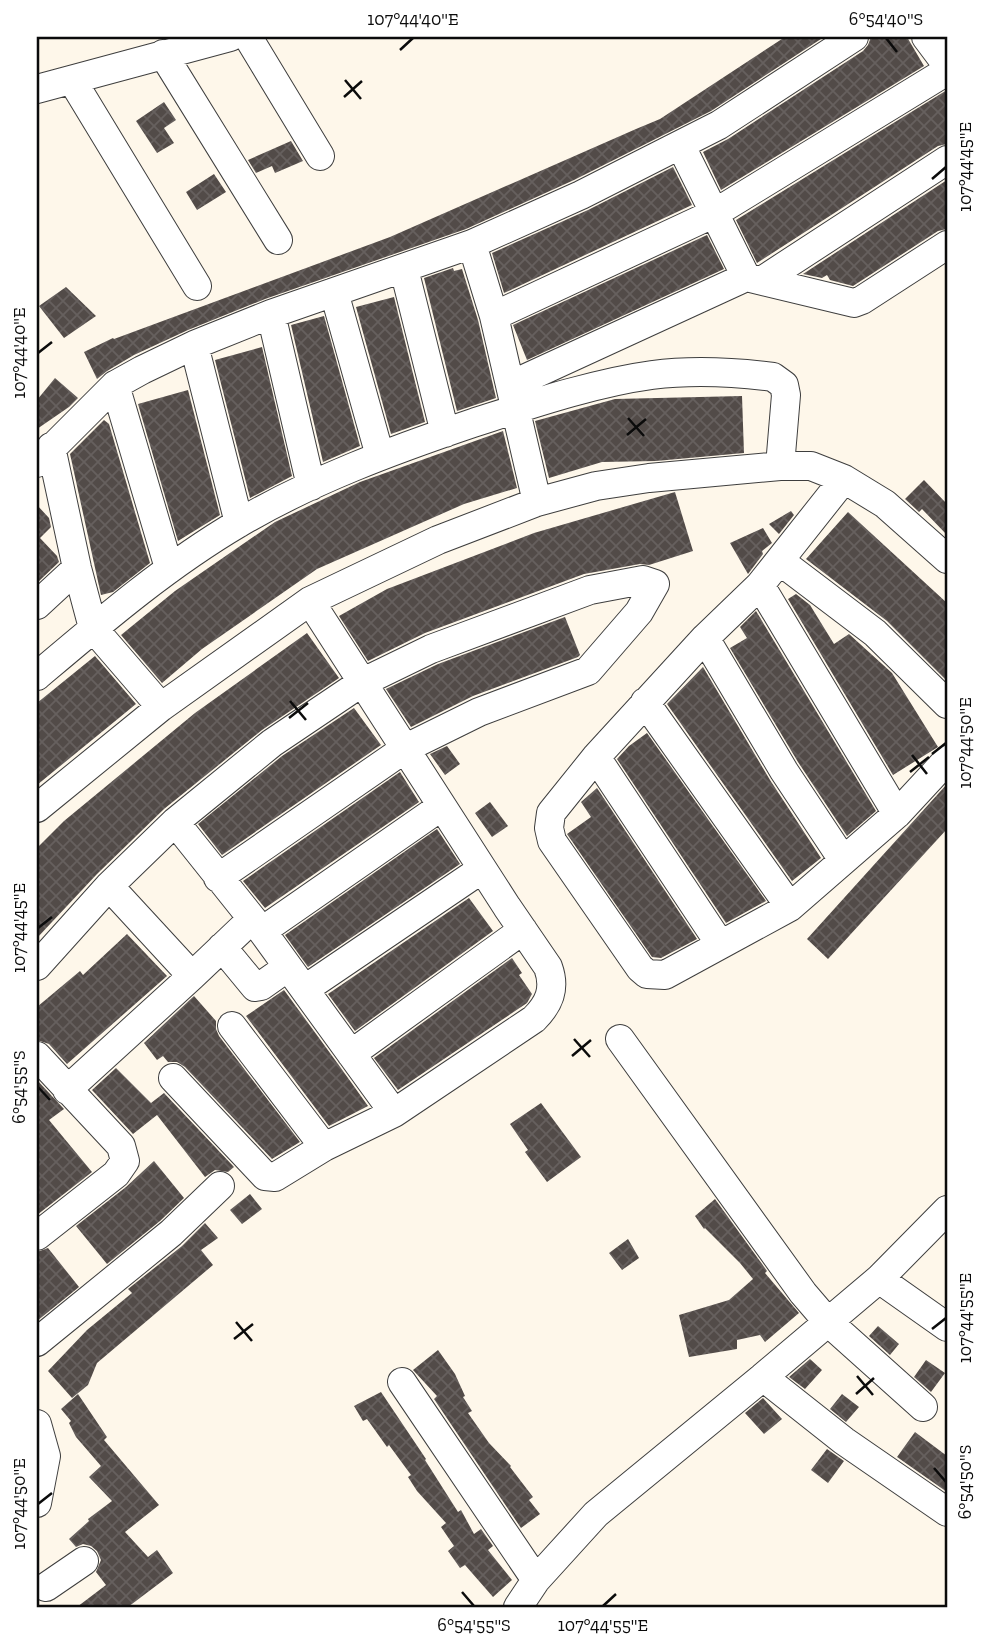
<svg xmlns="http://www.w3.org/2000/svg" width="984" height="1644" font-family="'Zilla Slab',serif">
	<defs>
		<pattern id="building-cross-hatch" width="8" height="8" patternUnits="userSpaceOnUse" patternTransform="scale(1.75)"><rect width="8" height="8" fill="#524b48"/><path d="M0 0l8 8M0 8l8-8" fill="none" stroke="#66605e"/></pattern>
	</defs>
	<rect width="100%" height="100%" fill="#fef7ea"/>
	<!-- building -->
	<path fill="url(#building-cross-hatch)" d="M785,37H824L711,111L574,180L466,229L265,299L188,330L134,355L107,371L97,379L84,352L113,338L114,339L390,237L636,129L660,119Z
		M871,37H907L924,66L721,190L703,152L728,139L863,51L868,45Z
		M947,90V144L938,146L757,263L736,220Z
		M164,102L176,120L164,128L174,143L157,153L136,121Z
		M291,141L303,161L275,173L272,166L256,173L248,160Z
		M673,167L692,205L504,293L492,253L588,210Z
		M214,174L226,192L197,210L186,192Z
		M947,180V229L938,231L853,286L830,280L827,275L822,278L803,274Z
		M707,235L724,269L527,360L513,325Z
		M453,268L454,271L462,269L478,320L496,398L457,411L424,278Z
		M66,287L96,316L64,338L39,306Z
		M394,297L425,422L391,434L356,307Z
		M324,316L360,446L323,462L291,325Z
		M262,347L292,476L250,498L215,360Z
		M55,378L78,398L69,407L37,429V400Z
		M188,390L220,515L178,541L138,404Z
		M742,396L744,453L656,461L602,462L549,478L535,421L615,399Z
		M104,420L109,424L150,563L113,592L101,595L70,454Z
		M503,431L517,488L464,504L317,569L202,649L162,683L121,635L175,591L275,522L360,482Z
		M924,480L947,504V535L922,509L919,512L905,499Z
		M675,492L693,551L649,565L640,564L584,574L425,633L368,661L339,616L387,589L534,533Z
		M37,505L49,518L51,527L40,538L57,556L59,562L37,583Z
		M791,511L794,515L779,534L769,524Z
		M848,512L947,603V681L887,621L806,559Z
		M763,528L772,543L762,551L763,554L748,574L730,543Z
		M796,594L810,605L834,644L849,634L892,673L938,747L893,775L788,599Z
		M756,611L876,811L847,836L798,762L730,648L747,638L740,627Z
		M565,617L580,655L578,657L473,696L411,727L386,689L438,664Z
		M307,633L339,678L262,730L164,809L97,874L37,938V848L64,821L195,713Z
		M95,656L136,704L37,785V703Z
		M703,667L770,780L821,858L792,881L667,704Z
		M354,708L381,745L222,855L198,824L282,756Z
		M647,733L766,901L726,923L617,759L629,746Z
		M447,746L460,764L445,775L430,754Z
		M400,772L419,802L265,908L243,881Z
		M947,784V829L828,959L807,939Z
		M597,788L697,939L661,958L652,957L567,834L591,817L581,802Z
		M490,802L508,826L492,837L475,813Z
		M437,829L460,864L308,967L285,935Z
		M469,898L493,931L355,1031L328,994Z
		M127,934L167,976L67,1064L49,1044L37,1040V1007L80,971L83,975Z
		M512,958L522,973L519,975L532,994L527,1003L398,1090L374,1058Z
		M284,990L338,1064L368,1106L329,1126L246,1016Z
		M194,996L216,1021V1029L219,1036L300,1142L272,1159L185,1067L177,1062H168L163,1056L157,1060L144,1043Z
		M116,1068L151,1103L164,1093L234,1167L228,1172L215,1170L205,1177L157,1115L133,1134L92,1090Z
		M37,1080L64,1109L49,1120L92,1172L37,1215Z
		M541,1103L581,1157L547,1182L525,1152L528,1150L510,1124Z
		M154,1161L184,1198L160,1221L107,1264L76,1226L126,1187Z
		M250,1194L262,1209L242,1224L230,1210Z
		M715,1199L767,1271L765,1273L799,1313L765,1342L760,1335L737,1340V1349L689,1357L679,1315L729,1300L753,1279L740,1263L705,1228L704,1229L695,1216Z
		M205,1223L218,1238L201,1250L213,1265L97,1363L88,1385L72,1398L48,1371L87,1330L132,1293L128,1289L182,1246Z
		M628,1239L639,1258L622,1270L609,1253Z
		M48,1248L79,1287L37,1321V1252Z
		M878,1326L899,1344L890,1355L869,1336Z
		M438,1350L455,1374L465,1396L463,1397L472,1411L468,1413L489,1443L511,1466L510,1467L533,1497L529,1500L540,1514L521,1528L434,1399L437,1396L413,1370Z
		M810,1359L822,1370L805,1389L789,1377Z
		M926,1360L945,1373L931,1392L914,1377Z
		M381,1392L426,1459L425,1460L458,1512L461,1510L474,1534L481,1529L493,1546L488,1550L512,1580L493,1597L465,1565L460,1568L448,1551L454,1546L441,1527L446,1523L417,1491L408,1477L411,1475L389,1445L387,1447L367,1419L363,1421L354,1406Z
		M78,1394L107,1437L104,1440L159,1505L125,1532L148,1557L157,1550L173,1573L128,1607H77L106,1585L96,1572L101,1560L97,1551L91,1546L83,1544L76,1547L69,1539L89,1521L88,1519L112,1501L89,1477L101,1466L76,1437L69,1423L71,1421L61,1409Z
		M842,1394L859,1407L846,1422L830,1409Z
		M763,1398L782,1419L764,1434L745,1413Z
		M915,1432L947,1456V1492L897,1457Z
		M827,1449L844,1461L828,1483L811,1470Z"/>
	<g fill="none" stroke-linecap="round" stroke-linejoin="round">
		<!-- minor casing -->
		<g stroke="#3e3e3e" stroke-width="30">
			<path id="minor" d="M248,37L320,156
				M926,37L947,65
				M163,54L278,240
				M72,80L197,286
				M37,89L230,37
				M681,146L746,277
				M472,244L494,316L537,502
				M404,269L445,433
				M763,280L947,160
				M334,292L380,456
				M271,314L311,486
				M494,316L715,213L947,71
				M194,345L239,523
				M115,385L169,568
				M511,385L746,277L854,303L862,300L947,245
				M51,447L77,568L93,628L161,707
				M37,463L115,385L142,370L194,345L271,314L472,244L581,195L719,125L854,37
				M844,479L760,585L705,638L596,757L551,813L549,828L552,841L640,968L647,974L665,975L790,907L897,814L947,760
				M780,561L875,633L947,704
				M760,585L897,814
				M37,605L77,568
				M705,638L784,771L843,860
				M37,676C102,621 166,566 239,523C312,480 393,450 473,423C529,405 593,383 652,375C691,370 734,372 773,377L784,385L786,395L780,466
				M645,702L790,907
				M596,757L720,944
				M37,808L161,707L310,601L438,540L537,502L596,486L649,478L780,466H811L844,479L885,504L947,559
				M175,822L262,931L394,1113
				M109,886L192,976
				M262,931L442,806
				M222,947L255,987L261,986L288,967
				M37,966L109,886L175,822L272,743L361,683L431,649L590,590L643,580L655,584L639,612L588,671L479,712L406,748L218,878
				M305,989L482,869
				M232,1026L324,1147
				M620,1039L803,1293L827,1321L923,1407
				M351,1054L523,930
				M37,1056L121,1146L125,1161L116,1174L37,1236
				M173,1078L265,1176L275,1177L324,1147L394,1113L534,1019C549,1004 556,989 548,967L507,907L310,601
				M67,1090L192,976L252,919
				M879,1279L947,1327
				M37,1342L171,1233L220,1186
				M763,1377L879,1279L947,1210
				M402,1382L536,1580L596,1514L763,1377L844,1441L947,1512
				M37,1424L46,1456L37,1503
				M46,1587L84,1561
				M518,1607L536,1580"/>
		</g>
		<!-- minor -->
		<use href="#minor" stroke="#fff" stroke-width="28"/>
	</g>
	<!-- ticks -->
	<path fill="none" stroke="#0b0b0b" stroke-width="2.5" d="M886,38L897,52M400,50L413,38M345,80L361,99M344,97L362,81M932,179L946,167M38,353L52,342M628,418L644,436M627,435L646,419M290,701L306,720M289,718L308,703M932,754L946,743M912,755L927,774M910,772L929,757M38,928L52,917M574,1039L590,1057M572,1056L591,1040M38,1087L50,1100M236,1322L252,1341M932,1329L946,1318M234,1339L253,1324M857,1376L873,1395M856,1394L874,1378M934,1468L946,1482M38,1504L52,1493M462,1592L474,1606M603,1606L616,1594"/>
	<!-- border -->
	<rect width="984" height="1644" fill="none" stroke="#ffffff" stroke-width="77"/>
	<rect x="38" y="38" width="908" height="1568" fill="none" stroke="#0b0b0b" stroke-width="2.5"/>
	<g font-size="18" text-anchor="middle" fill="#0b0b0b">
		<text x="413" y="25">107°44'40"E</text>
		<text x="886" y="25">6°54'40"S</text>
		<text transform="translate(965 167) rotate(-90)" y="6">107°44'45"E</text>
		<text transform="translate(19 353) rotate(-90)" y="6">107°44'40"E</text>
		<text transform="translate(965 743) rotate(-90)" y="6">107°44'50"E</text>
		<text transform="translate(19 928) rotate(-90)" y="6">107°44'45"E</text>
		<text transform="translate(19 1087) rotate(-90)" y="6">6°54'55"S</text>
		<text transform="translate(965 1318) rotate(-90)" y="6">107°44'55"E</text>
		<text transform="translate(965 1482) rotate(-90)" y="6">6°54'50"S</text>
		<text transform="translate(19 1504) rotate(-90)" y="6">107°44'50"E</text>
		<text x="474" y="1631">6°54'55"S</text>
		<text x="603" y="1631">107°44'55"E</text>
	</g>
</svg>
